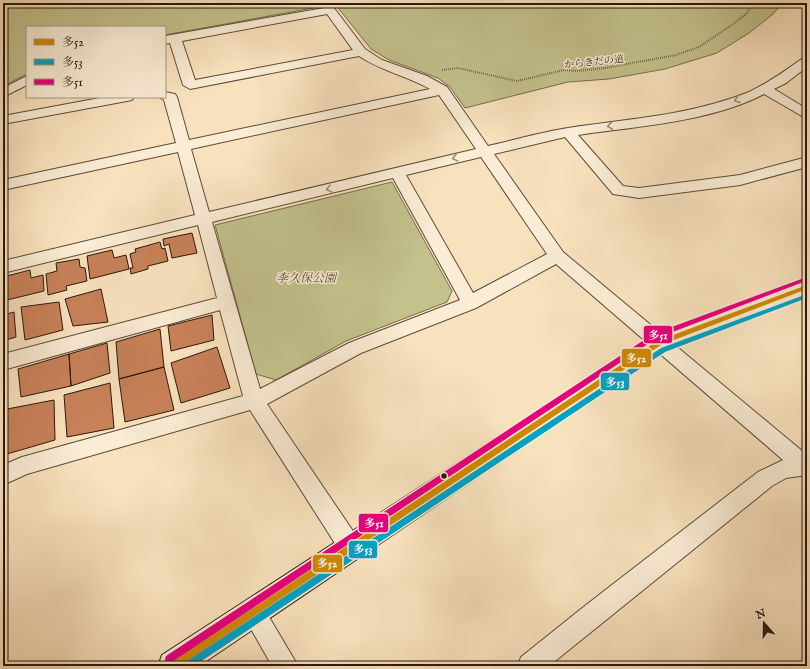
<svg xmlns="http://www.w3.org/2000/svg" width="810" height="669" font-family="'IM FELL English','Noto Serif JP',serif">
	<rect width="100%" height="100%" fill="#f8e2be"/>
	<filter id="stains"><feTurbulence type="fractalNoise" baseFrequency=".005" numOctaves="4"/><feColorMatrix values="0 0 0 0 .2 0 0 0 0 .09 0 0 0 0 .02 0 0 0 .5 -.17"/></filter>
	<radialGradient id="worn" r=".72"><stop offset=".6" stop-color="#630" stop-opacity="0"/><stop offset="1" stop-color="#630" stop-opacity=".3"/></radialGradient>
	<!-- green -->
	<path fill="#c3c28d" stroke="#776c4c" d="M3,3H783L772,15L749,33L717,53L665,69L609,79L568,82L465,108L450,87L438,78L389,60L371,49L335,4L165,35V27H27V74L3,86Z
		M392,182L452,291L447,302L346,341L276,380L256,374L215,225Z"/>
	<!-- building -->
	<path fill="#c88159" stroke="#2b170c" d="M192,233L197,253L172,258L169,244L164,246L163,239Z
		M160,242L162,249L165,248L168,261L148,266V269L131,274L130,268H133L130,254L136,252L135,249Z
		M112,250L114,258L126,255L129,269L90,279L87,256Z
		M79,259L80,267L85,268L87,281L66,286L67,290L48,295L46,274L57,271L56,263Z
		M30,270L31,278L43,275L44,291L3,301V277Z
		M101,289L108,322L73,326L65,299Z
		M59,302L63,330L25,340L21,307Z
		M14,312L16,337L3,341V315Z
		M212,315L214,340L171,351L168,326Z
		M160,329L164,367L119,379L116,342Z
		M107,343L110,373L71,386L69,354Z
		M217,347L230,388L181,403L171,363Z
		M69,354L71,386L21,397L18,369Z
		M164,367L174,410L125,422L119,379Z
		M110,383L114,428L67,437L64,395Z
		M54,400L55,440L7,454V409Z"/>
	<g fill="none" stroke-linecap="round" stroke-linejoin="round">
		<!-- street casing -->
		<g stroke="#5e4a38" stroke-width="2">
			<path id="street" d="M330,7L334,8L365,49L382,60L427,76L447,87L488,146C515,140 541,132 568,128C628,119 692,115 749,92C768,83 785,71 803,58L807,57V67L786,83L774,89L807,109V119L764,94C710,122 638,126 578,135L623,186L639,188L740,175L807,157V167L740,185L639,198L613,194L565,137L494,154L563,252L807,455V475L786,478L772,486L549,666H518L521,657L586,605L758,472L783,460L556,264L476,308L361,353L267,404L359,540L362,548L359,556L351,559L343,556L250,410L27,474L3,485V465L22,457L243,396L220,310L3,370V354L217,298L198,225L3,273V261L195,215L178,152L3,190V180L176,143L164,100L159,97H165V92L175,94L177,97L189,140L430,89C407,76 381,71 359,56L190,89L183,85L170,43L165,44V36ZM327,14L353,50L195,80L182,41ZM439,95L476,149L209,212L191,149ZM481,157L547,254L473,293L406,175ZM393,178L460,300L349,343L260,389L212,222Z
				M27,76V85L3,97V88Z
				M105,97H134L132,100L127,101L3,124V116Z
				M254,601L262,605L298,666H272L242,613L246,605Z"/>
		</g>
		<!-- secondary casing -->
		<g stroke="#2b170c" stroke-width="2">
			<path id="secondary" d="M807,279V295L667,349L199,666H158L162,655L651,337Z"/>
		</g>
		<!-- path -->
		<path stroke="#2b170c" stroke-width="2" stroke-dasharray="0.5 1.5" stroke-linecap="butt" d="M442,70L458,68L517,81L564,70L576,71L605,68L676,55L699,47L736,22L747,13L753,3"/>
		<!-- street -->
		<use href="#street" fill="#faecd5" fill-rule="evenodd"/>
		<!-- secondary -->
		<use href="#secondary" fill="#faecd5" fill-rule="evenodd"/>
		<!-- bus-1 casing -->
		<g stroke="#faecd5" stroke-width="3">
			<path id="bus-1" d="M807,285V289L661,345L180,666H169L170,663L657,341Z"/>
		</g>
		<!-- bus-2 casing -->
		<g stroke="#faecd5" stroke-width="3">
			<path id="bus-2" d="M807,294V298L665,352L194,666H183L184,663L661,348Z"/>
		</g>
		<!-- bus-3 casing -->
		<g stroke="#faecd5" stroke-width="3">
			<path id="bus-3" d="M804,278L807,280L806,281L657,338L172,662L169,663L166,662L165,659L166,656L653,334Z"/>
		</g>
		<!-- bus-1 -->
		<use href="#bus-1" fill="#ce8902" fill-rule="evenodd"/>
		<!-- bus-2 -->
		<use href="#bus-2" fill="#02a2c4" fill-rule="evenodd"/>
		<!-- bus-3 -->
		<use href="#bus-3" fill="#e5007d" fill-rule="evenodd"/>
	</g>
	<!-- one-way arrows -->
	<defs><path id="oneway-chevron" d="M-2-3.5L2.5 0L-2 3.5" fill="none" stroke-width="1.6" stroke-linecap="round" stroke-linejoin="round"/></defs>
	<g stroke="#9d8c7b">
		<use href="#oneway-chevron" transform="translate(737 100) rotate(160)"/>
		<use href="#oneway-chevron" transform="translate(610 126) rotate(172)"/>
		<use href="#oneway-chevron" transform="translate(455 158) rotate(167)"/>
		<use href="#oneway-chevron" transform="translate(329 189) rotate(166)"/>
	</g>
	<!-- markers -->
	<circle fill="#2b170c" stroke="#faecd5" stroke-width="1.5" cx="444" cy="476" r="3.5"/>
	<g text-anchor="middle" stroke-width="3" stroke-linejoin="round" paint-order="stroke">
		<!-- far-street labels -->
		<g font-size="10" fill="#2b170c" stroke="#faecd5">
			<text transform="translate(594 61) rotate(-6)" y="4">からきだの道</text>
		</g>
		<!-- park labels -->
		<g font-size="12" font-style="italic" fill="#594a33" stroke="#faecd5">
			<text x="306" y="282">李久保公園</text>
		</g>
	</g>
	<g stroke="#faecd5" stroke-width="1.5">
		<rect x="643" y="325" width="30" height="19" rx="4" fill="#e5007d"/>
		<rect x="621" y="348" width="31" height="20" rx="4" fill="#ce8902"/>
		<rect x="600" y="372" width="30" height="19" rx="4" fill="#02a2c4"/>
		<rect x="358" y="513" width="31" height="20" rx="4" fill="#e5007d"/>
		<rect x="348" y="540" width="30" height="19" rx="4" fill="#02a2c4"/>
		<rect x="312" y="554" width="31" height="19" rx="4" fill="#ce8902"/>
	</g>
	<g font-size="11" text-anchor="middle" font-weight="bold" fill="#fff">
		<text x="658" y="339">多51</text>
		<text x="636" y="362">多52</text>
		<text x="615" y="386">多53</text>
		<text x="374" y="527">多51</text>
		<text x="363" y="553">多53</text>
		<text x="327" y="567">多52</text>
	</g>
	<!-- margin -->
	<rect width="810" height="669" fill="none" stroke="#f8e2be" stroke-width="16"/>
	<rect x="4" y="4" width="802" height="661" fill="none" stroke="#2b170c" stroke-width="2"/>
	<rect x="8" y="8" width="794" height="653" fill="none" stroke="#2b170c"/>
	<!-- legend -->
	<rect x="26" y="26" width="140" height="72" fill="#faecd5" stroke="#a79785"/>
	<rect x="34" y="39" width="20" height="6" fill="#ce8902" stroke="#a79785"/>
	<text x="62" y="46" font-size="12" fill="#2b170c">多52</text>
	<rect x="34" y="59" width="20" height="6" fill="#02a2c4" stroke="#a79785"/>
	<text x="62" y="66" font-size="12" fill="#2b170c">多53</text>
	<rect x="34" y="79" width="20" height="6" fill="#e5007d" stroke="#a79785"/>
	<text x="62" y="86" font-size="12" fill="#2b170c">多51</text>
	<!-- north arrow -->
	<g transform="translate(764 623) rotate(340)" stroke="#faecd5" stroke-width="3" paint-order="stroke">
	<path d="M0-3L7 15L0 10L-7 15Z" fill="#2b170c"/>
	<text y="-6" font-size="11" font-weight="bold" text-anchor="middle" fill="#2b170c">N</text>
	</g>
	<rect width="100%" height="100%" filter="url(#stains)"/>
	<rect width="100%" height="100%" fill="url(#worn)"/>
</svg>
